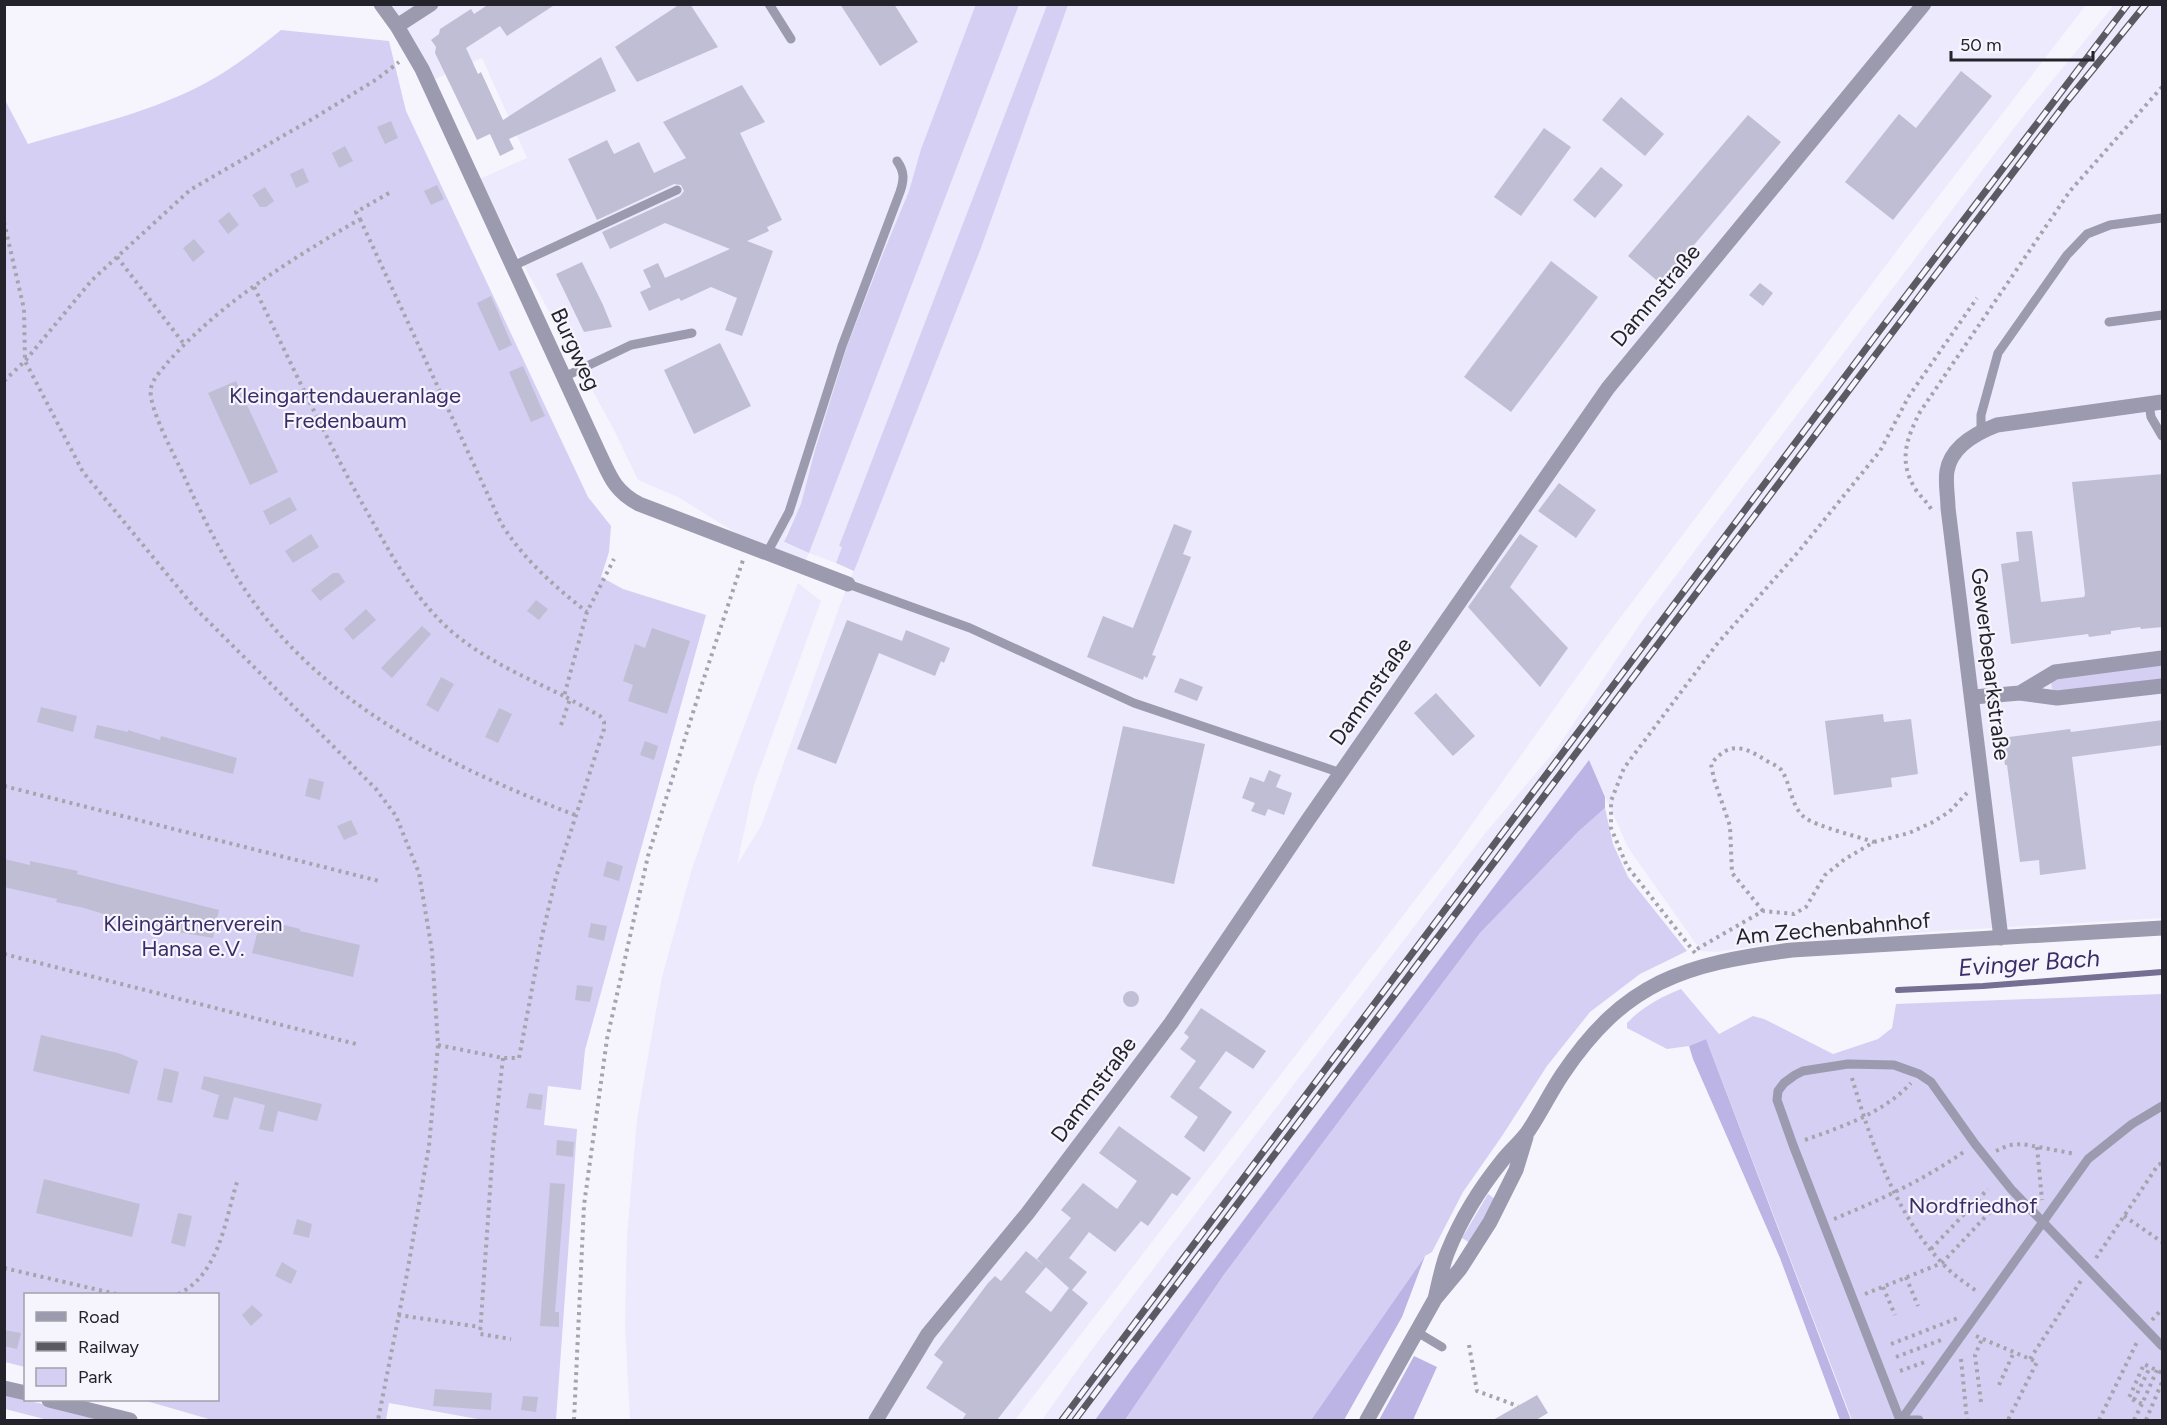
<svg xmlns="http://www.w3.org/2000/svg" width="2167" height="1425" font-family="Figtree,sans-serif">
	<rect width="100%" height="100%" fill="#f6f5fe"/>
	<!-- built -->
	<path fill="#eceafc" d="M389,5H976L921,149L909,191L884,251L847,346L815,450L801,505L786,534L784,543L809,553L1019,5H1047L839,546L842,547L836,563L809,553L803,567L752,543L678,497L638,480L613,428L477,180L527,158L482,58L431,81Z
		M1068,5H2086L1908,236L1599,646L1455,848L1015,1420H630L625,1329L626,1270L627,1235L637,1119L662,977L691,872L708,822L798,583L821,601L754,785L737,865L762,824L840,605L981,248Z
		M2114,5H2162V918L1792,940L1716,952L1701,951L1629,849L1589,761L1131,1370L1095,1420H1042L1090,1352L1483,836L1557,748L1644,618L1851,343L2024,115Z"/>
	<!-- green -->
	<path fill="#d4cff3" d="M976,4L1019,5L809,553L784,542L801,504L815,450L847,346L884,251L909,191L921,149Z
		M1047,5H1068L981,248L854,571L836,563L842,547L839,546Z
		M281,30L389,41L406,111L588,497L611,526L609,552L601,577L623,589L706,615L585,1050L581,1090L548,1086L544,1125L577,1129L556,1420H483L389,1403L386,1420H212L143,1400H218V1294H26L25,1367L5,1362L4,98L28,144C85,127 144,114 198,87C228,72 255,51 281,30Z
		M2162,662V682L2054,691C2050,686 2051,682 2055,676Z
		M1605,808L1613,844L1628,877L1687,951L1640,974L1590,1012L1547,1066L1502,1136L1463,1192L1432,1252L1425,1256L1311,1420H1125L1223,1276L1480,933L1579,831Z
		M1681,989L1719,1034L1753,1016L1764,1019L1833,1054L1878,1039L1892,1028L1896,1004L2162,994V1420H1852L1706,1039L1689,1046L1667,1049L1627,1028V1023C1642,1007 1661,997 1681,989Z
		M1488,1194L1495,1199L1470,1243L1462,1238Z
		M4,1395L98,1417L112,1420H48L5,1409Z"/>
	<!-- forest -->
	<path fill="#bbb4e5" d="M1589,760L1605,797V808L1579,831L1480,933L1223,1276L1125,1420H1095L1131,1370Z
		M1706,1039L1851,1420H1840L1780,1258L1693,1059L1689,1046Z
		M1425,1256L1402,1317L1344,1420H1311Z
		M1414,1356L1437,1367L1413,1420H1379Z"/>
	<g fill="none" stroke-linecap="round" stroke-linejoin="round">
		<!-- stream -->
		<path stroke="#746f93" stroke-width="6" d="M1898,990L1983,986L2162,972"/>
	</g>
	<!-- building -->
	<path fill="#c0bed4" d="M489,4H556L507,36L500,26L466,48L478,74L481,72L503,120L601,57L616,91L509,139L514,149L500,156L490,134L477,140L435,53L436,47L431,40L439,34L440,29L471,9L474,14Z
		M680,4H690L718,47L637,82L615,47Z
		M840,4H894L918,42L880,66Z
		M1961,71L1992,96L1893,220L1845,182L1899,114L1916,128Z
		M742,85L765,122L740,133L782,220L767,227L769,231L732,248L747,241L773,251L742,336L725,330L737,298L711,287L681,301L679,298L649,311L640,292L651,287L643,270L658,263L665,278L730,249L665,223L610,249L602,232L680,196L684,191L681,185L674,184L597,220L568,159L607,140L614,154L639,142L654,173L686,158L663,122Z
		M1621,97L1664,134L1645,156L1602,120Z
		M1748,115L1781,142L1661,284L1628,256Z
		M391,121L398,138L385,144L377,127Z
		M1544,128L1571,147L1521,216L1494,197Z
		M345,146L353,161L339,168L332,153Z
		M1601,167L1623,185L1595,218L1573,200Z
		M303,168L309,182L296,188L290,174Z
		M437,185L444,199L431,205L424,191Z
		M265,187L274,201L266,207H260L252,195Z
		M229,212L239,225L228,234L218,221Z
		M194,239L205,252L193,262L183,248Z
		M1551,261L1598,297L1511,412L1464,377Z
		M582,262L603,305L612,327L584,332L556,274Z
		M1760,283L1773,293L1763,306L1749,295Z
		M491,296L512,345L499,351L477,303Z
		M720,343L751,406L694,434L664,370Z
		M523,366L545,416L531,422L509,372Z
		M236,381L278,472L250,485L208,393Z
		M2163,474V627L2141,629L2140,627L2111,631V634L2089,637L2088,634L2011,644L2001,564L2019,561L2016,532L2032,531L2041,602L2084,597L2085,594L2072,482Z
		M1559,483L1596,510L1576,538L1538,511Z
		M290,497L297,510L270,525L263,511Z
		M1174,524L1192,531L1183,554L1191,557L1152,655L1156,656L1147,678L1144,676L1143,680L1087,657L1103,616L1133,628Z
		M311,534L319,547L293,563L285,551Z
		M1520,534L1538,546L1510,587L1568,648L1540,687L1468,607Z
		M333,573H339L345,582L320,601L311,590Z
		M536,600L548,609L539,620L527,611Z
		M366,609L376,620L353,640L344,629Z
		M847,620L902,641L906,630L950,648L944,663L941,661L935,676L879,653L836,764L797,749Z
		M422,626L431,634L392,678L381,668Z
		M652,628L690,641L667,714L628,701L633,685L623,681L635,644L645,648Z
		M441,677L454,684L438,712L426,705Z
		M1180,678L1203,687L1197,701L1174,692Z
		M1436,693L1475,736L1453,756L1414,713Z
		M41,707L77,716L73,732L37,722Z
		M499,708L512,714L498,743L485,737Z
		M1883,714L1884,722L1911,719L1918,774L1891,778L1892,787L1834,795L1825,721Z
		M2163,720V745L2072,757L2086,869L2040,875L2039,860L2020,862L2007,765H2005L2001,738L2070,729L2071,732Z
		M97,725L128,732V730L160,740L161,736L237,758L233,774L94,738Z
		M1123,726L1205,744L1174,884L1092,866Z
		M645,741L658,746L654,760L640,755Z
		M1269,770L1281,775L1276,787L1292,793L1284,815L1268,809L1265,816L1251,811L1255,803L1242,798L1250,777L1264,782Z
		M309,778L324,782L320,800L305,796Z
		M351,820L358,834L344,840L337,826Z
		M4,859L30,865V861L78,871L77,874L219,910L213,938L178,932L131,920L130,922L84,908L56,902L57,899L4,887Z
		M607,861L623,866L619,881L603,876Z
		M261,919L300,929V931L360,945L353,977L252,953Z
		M591,923L607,926L604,941L588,937Z
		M577,985L593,987L590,1002L575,1000Z
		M1123 999a8 8 0 1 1 16 0a8 8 0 1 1-16 0Z
		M1201,1008L1266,1051L1253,1069L1226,1051L1199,1088L1232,1112L1204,1152L1184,1137L1198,1117L1170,1097L1196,1061L1180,1049L1189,1037L1184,1033Z
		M41,1035L118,1053L138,1061L129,1094L33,1071Z
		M164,1068L179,1072L172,1103L157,1100Z
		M204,1076L322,1104L317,1121L278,1111L273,1132L259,1129L265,1105L234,1097L228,1120L213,1117L219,1095L201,1089Z
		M529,1093L543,1095L541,1110L526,1108Z
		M1119,1126L1191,1178L1177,1196L1172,1193L1148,1226L1141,1221L1115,1252L1089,1232L1069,1258L1087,1272L1072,1290L1088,1303L997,1420H962L966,1414L926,1388L943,1362L934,1355L988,1283L995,1276L1001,1281L1026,1251L1046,1267L1025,1292L1051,1312L1069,1288L1037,1259L1071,1218L1061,1210L1083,1183L1117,1209L1137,1181L1099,1153Z
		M557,1140L574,1142L573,1157L556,1155Z
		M44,1179L140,1204L132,1237L36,1213Z
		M550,1183L565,1184L555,1312H559V1327L540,1326Z
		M178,1213L192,1216L185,1247L171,1243Z
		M297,1219L312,1224L309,1238L293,1234Z
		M282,1262L297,1271L291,1284L275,1276Z
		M252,1305L263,1315L251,1326L242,1315Z
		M4,1330L21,1333L17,1349L4,1346Z
		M435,1389L492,1393L491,1410L433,1406Z
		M1537,1395L1548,1413L1536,1420H1493Z
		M523,1396L538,1397L536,1412L521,1410Z"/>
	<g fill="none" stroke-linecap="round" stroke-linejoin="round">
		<!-- path -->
		<path stroke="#a5a4ac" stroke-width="4" stroke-dasharray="3 4.5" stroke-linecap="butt" d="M389,193L356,212L360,219C292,259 221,302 168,362C162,370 153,378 151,388C147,406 176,458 184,476C208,529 236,584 274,628C352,719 465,773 575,815
			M360,219L501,523C523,559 555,587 587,612
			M4,222L24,309L25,361L83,472L194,607L376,789L396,816L419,873L432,951L438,1045L429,1146L407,1274L378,1420
			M117,257L184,344
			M254,287C292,365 328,444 371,519C396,563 420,608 461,639C492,663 529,679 564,696
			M4,381L25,361L92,280L190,190L319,115L377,79L399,62
			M1931,509C1927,502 1921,497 1916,490C1898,462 1906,439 1920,412L2070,191L2162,87
			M561,725L570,699
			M4,786L379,881
			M1763,911L1732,873L1730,826L1714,779L1711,764C1730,740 1745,747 1767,761C1772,764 1779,766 1782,771C1791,785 1791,806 1804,817C1815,826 1859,837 1874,842
			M1697,949L1763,911L1794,914L1806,907L1825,875L1845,859L1874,842L1909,833L1931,823L1949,812L1967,793
			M1695,953L1627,866L1611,828V801L1624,768L1717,644L1799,551L1880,451L1909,396L1977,298
			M4,954L356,1044
			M438,1045L503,1058H519L542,936L556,877L604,729V722L600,716L564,696L587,612L614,559
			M503,1058L493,1147L480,1334L511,1339
			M1852,1078C1871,1142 1895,1213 1942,1263C1952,1274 1965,1283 1978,1292
			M1805,1140C1843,1126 1882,1114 1911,1083
			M2037,1147L2042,1200
			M1996,1151L2009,1145L2022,1144L2076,1154
			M2124,1216L2162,1242
			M1834,1219C1880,1200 1924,1180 1965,1151
			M1931,1249L1988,1189
			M2096,1258L2158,1165L2162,1163
			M4,1268L116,1294
			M1906,1277L1918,1306
			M1883,1287L1895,1315
			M178,1294C219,1275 225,1221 237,1182
			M1865,1294L1942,1263L2004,1197
			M398,1315L480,1327
			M2152,1320L2162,1309
			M1976,1336L2037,1362L2008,1420
			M1891,1344L1958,1318
			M1469,1345L1477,1391L1518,1406
			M1896,1357L1941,1340
			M1961,1359L1967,1420
			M2030,1359L2082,1279
			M2157,1370L2142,1404L2129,1398L2144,1364C2150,1367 2156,1370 2162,1373
			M1900,1371L1925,1362
			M1999,1385L2014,1352
			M2134,1400L2150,1367
			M1981,1402L1975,1355L1982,1339
			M574,1420L584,1205L607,1039L648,856L702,684L743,560
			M2099,1420L2138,1340
			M2134,1420L2142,1404
			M2146,1420L2162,1382"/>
		<!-- lane -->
		<path stroke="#9c9aaf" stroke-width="9" d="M769,4L791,39
			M513,266L677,190
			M2109,322L2162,315
			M564,377L631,345L692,333
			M2149,404L2151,417L2162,436
			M1981,431V415L1998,353L2067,255L2087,234L2110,225L2162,218
			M767,553L789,512L842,346L900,192C904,180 905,172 897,161
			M848,584L970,628L1134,703L1341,773
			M1417,1332L1442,1347
			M1900,1420L1793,1145L1777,1100L1778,1091L1784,1083L1795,1075L1803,1071L1848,1064L1894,1065L1919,1074L1931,1082L1975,1144L2011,1189L2162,1346
			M1901,1420L2088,1159L2132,1124L2162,1106
			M1908,1420H1919"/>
		<!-- street -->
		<path stroke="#9c9aaf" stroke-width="15" d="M381,4L397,26L422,69L598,451C610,476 614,491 639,504L848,584
			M397,26L431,4
			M2020,693L2055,672L2162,658
			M1973,697L2020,693L2057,698L2162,686
			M2001,938L1948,508C1948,497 1945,482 1947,471C1951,446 1976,433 1997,425L2162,402
			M1435,1299C1439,1283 1442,1265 1448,1251C1461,1219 1481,1187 1502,1161C1510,1150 1522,1141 1529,1130C1541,1112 1550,1093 1562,1075C1625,981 1684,964 1792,950L2162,928
			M4,1388L26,1393
			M49,1400L130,1420
			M876,1420L928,1334L1027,1214L1171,1023L1308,820L1608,388L1924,4
			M1367,1420L1435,1299L1460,1269L1490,1222L1516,1170L1526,1137"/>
		<!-- rail casing -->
		<g stroke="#5b5a62" stroke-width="7">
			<path id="rail" d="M1062,1420L1880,330L2128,4
				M1075,1420L1931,281L2068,100L2146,4"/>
		</g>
		<!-- rail -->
		<use href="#rail" stroke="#f6f5fe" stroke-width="4.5" stroke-dasharray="14" stroke-linecap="butt"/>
	</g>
	<g text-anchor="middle" stroke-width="4.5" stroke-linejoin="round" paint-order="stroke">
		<!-- street labels -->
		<g font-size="22" fill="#24232b" stroke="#f6f5fe">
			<text transform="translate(1655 295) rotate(-50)" y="8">Dammstraße</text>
			<text transform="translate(576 349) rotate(65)" y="8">Burgweg</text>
			<text transform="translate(1991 664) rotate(83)" y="8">Gewerbeparkstraße</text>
			<text transform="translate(1370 691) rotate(-55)" y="8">Dammstraße</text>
			<text transform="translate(1833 928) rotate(-5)" y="8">Am Zechenbahnhof</text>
			<text transform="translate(1093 1089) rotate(-53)" y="8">Dammstraße</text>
		</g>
		<!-- park labels -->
		<g font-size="22" fill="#3b2c67" stroke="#f6f5fe">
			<text x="345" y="403">Kleingartendaueranlage<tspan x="345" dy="25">Fredenbaum</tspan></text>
			<text x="193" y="931">Kleingärtnerverein<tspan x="193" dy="25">Hansa e.V.</tspan></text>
			<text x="1973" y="1213">Nordfriedhof</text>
		</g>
		<!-- water labels -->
		<g font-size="24" font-style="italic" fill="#3b2d68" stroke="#f6f5fe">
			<text transform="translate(2029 963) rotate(-4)" y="8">Evinger Bach</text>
		</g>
	</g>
	<!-- border -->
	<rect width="2167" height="1425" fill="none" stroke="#24232b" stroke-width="12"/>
	<!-- legend -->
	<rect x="24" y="1293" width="195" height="108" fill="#f6f5fe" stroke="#a2a1aa" stroke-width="1.5"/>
	<rect x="36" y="1312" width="30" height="9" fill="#9c9aaf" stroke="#a2a1aa" stroke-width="1.5"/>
	<text x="78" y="1323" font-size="18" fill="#24232b">Road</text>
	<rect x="36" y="1342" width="30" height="9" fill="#5b5a62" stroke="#a2a1aa" stroke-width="1.5"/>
	<text x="78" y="1353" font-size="18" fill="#24232b">Railway</text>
	<rect x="36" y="1368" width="30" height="18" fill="#d4cff3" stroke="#a2a1aa" stroke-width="1.5"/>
	<text x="78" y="1383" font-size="18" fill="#24232b">Park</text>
	<!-- scale -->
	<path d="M1951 51v9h142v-9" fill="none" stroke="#24232b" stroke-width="3"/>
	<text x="1960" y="51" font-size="18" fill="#24232b" stroke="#f6f5fe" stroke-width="4.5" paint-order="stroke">50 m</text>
</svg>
